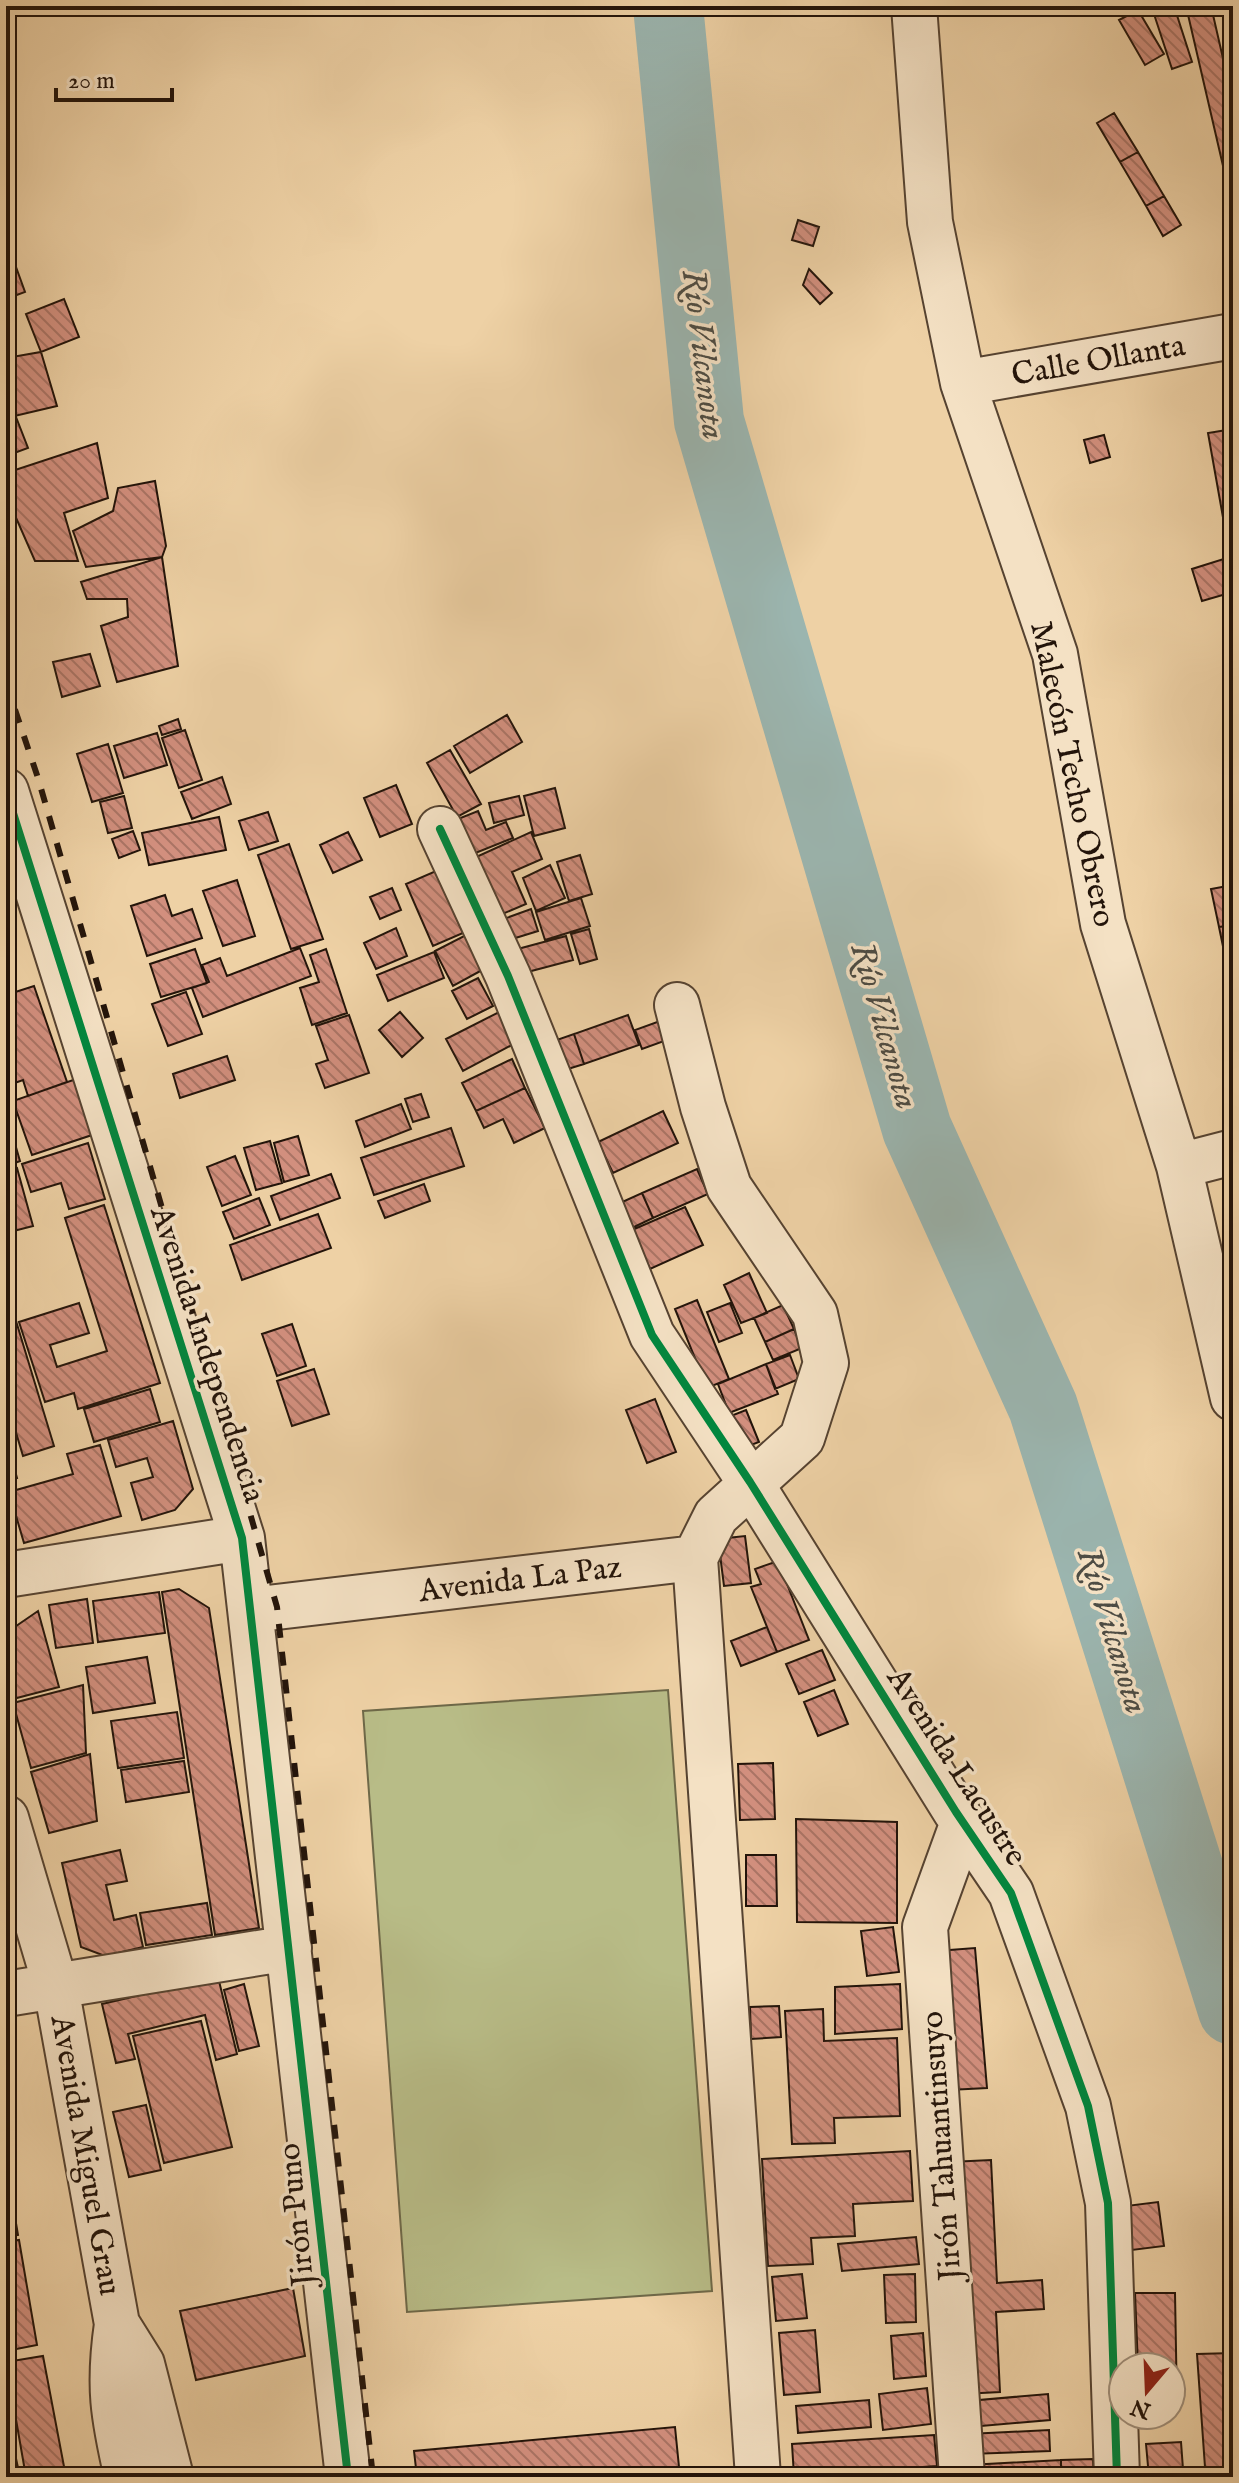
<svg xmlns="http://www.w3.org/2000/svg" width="1239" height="2483" font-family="'IM FELL English',serif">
	<defs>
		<pattern id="building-back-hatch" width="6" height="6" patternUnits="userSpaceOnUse" patternTransform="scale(2)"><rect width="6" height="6" fill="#d28f7e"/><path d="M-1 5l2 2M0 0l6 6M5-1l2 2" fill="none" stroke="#aa7465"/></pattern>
	</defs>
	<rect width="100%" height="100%" fill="#eed1a5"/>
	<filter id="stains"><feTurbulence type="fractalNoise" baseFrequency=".0025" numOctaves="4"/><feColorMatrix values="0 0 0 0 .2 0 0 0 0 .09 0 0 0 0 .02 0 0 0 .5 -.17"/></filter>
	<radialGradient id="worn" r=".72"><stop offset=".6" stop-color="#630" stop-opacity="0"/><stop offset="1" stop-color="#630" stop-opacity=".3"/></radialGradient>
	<!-- grass -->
	<path fill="#b8bc87" stroke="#6e6848" stroke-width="2" d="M668,1690L712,2291L407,2312L363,1711Z"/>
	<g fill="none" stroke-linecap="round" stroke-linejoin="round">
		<!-- river -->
		<path stroke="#9bb5af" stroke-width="70" d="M668,6L709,421L917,1129L1043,1407L1233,2010"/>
	</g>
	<!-- building -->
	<path fill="url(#building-back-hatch)" stroke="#23140a" stroke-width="2" d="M1174,6L1192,62L1172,69L1152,8Z
		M1186,6H1211L1233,102V209Z
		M1224,6H1233V45Z
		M1138,10L1164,54L1145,65L1119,20Z
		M1114,113L1138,152L1120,162L1097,123Z
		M1138,152L1164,196L1146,206L1120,162Z
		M1164,196L1181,225L1163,236L1146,206Z
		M798,220L819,227L813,246L792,240Z
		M16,267L25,292L6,299V272Z
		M809,269L832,293L820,304L803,285Z
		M64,299L79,337L41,352L26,314Z
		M41,352L57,406L6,418V358Z
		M16,417L28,448L6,456V421Z
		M1233,429V521L1224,523L1208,433Z
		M1104,435L1110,457L1090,463L1084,440Z
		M97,443L108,498L64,513L78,561H35L6,495V473Z
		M155,481L166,546L162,557L86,567L73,531L113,511L118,488Z
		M1233,521V545H1228L1224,523Z
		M1233,556V592L1202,601L1192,569Z
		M162,557L178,666L117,682L101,626L128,617L127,599H87L81,582Z
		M90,654L100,686L62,697L53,662Z
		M507,715L522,742L470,773L454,746Z
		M178,719L181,729L162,735L159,726Z
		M185,730L202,780L179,788L162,738Z
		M157,733L167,765L124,778L114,746Z
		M108,744L123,793L92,802L77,754Z
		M450,750L481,804L457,817L427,763Z
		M222,777L231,804L192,819L181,792Z
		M396,785L412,824L380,837L364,798Z
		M555,788L565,828L534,836L524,796Z
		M124,796L132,828L108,833L100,802Z
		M519,796L524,815L494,823L489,803Z
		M478,811L486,830L506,822L513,838L473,854L458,819Z
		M268,812L278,841L249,850L239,821Z
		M219,817L226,850L149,865L142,833Z
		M133,831L140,850L119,858L112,839Z
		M348,832L362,860L333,873L320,845Z
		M531,832L542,859L512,872L526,904L500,915L474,858Z
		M289,844L323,939L291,949L258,855Z
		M580,855L592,894L569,901L557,862Z
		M550,865L565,898L536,911L523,878Z
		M436,871L463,933L433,946L406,884Z
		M237,880L255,936L223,946L203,891Z
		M1233,885V925L1219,927L1211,889Z
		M392,888L401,910L380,919L370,897Z
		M6,891L15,931L6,933Z
		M165,895L172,916L192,909L202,938L147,956L131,906Z
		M581,898L590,926L545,940L536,912Z
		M531,909L538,931L509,940L501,920Z
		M1233,925V954L1225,956L1219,927Z
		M396,928L407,956L376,969L364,943Z
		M589,929L597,959L580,964L571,934Z
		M466,935L484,969L453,986L435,951Z
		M566,936L573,960L520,974L514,950Z
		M300,948L311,976L203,1017L192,988L209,982L202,965L220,958L227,976Z
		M195,949L207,983L161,997L150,964Z
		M326,949L347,1013L312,1025L300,988L319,982L310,955Z
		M434,952L444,978L388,1001L377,975Z
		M478,978L493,1006L467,1019L452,991Z
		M34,986L67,1082L28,1096L23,1080L6,1086V995Z
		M186,992L202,1034L168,1046L152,1004Z
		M509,1007L525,1038L463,1071L446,1039Z
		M400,1012L423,1038L402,1057L379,1030Z
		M349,1015L369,1073L325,1088L316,1064L328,1060L316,1026Z
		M628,1015L639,1045L584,1064L574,1034Z
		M660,1021L667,1040L642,1049L635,1030Z
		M574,1034L584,1064L558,1072L548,1043Z
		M227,1056L235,1080L180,1098L173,1074Z
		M512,1059L525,1088L476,1111L462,1083Z
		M76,1079L95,1134L32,1155L13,1101Z
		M525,1088L545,1128L514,1143L503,1119L484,1128L476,1111Z
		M421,1094L429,1117L413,1122L405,1099Z
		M401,1104L411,1129L365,1147L356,1121Z
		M663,1111L678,1143L613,1173L598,1142Z
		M451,1128L464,1166L374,1195L361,1158Z
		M11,1130L20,1161L6,1166V1131Z
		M298,1136L309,1175L284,1182L274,1143Z
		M270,1141L282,1183L256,1190L244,1148Z
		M88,1143L105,1199L69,1209L61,1183L31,1192L22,1164Z
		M235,1156L251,1195L222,1206L207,1167Z
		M17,1168L33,1226L6,1233V1171Z
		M697,1169L708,1194L653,1218L642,1193Z
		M331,1174L340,1198L280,1220L271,1196Z
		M424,1184L430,1201L385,1218L378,1201Z
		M642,1193L653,1218L632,1228L620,1203Z
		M259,1198L270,1225L234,1239L223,1212Z
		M104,1205L160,1383L78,1409L74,1393L45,1402L19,1322L79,1303L89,1333L50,1345L57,1367L107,1351L65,1218Z
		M685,1207L703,1245L650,1269L632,1230Z
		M318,1214L331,1248L242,1280L230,1245Z
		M749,1273L767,1313L741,1323L724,1285Z
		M6,1288L54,1446L23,1456L6,1399Z
		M697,1300L729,1379L707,1388L675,1309Z
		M730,1303L742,1333L719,1342L707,1312Z
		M783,1305L794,1329L765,1342L754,1318Z
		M292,1324L306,1366L277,1376L262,1334Z
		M794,1329L802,1348L773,1360L765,1342Z
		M790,1355L799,1379L775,1389L766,1364Z
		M766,1364L778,1394L729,1413L718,1384Z
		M314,1369L329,1414L292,1426L277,1381Z
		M150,1389L160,1422L94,1442L84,1409Z
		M655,1399L676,1452L647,1463L626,1410Z
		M6,1406L16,1438L6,1440Z
		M746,1410L759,1442L735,1451L723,1419Z
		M173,1421L193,1489L175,1510L142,1520L131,1483L153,1477L147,1458L116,1467L108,1440Z
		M100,1445L121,1516L24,1543L9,1492L73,1474L67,1454Z
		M10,1452L17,1478L6,1481V1453Z
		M745,1536L751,1583L724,1586L718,1539Z
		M778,1561L809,1640L777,1652L751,1587L761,1584L755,1569Z
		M179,1589L209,1608L259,1928L215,1935L162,1592Z
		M159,1592L165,1633L98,1642L93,1601Z
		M87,1599L93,1643L56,1648L49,1605Z
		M38,1611L59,1687L13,1699L6,1675V1633Z
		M767,1627L777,1652L741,1666L731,1641Z
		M822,1650L835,1680L799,1694L786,1664Z
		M147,1657L155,1703L93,1713L86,1667Z
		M83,1685L86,1753L31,1768L13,1703Z
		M834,1690L848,1724L818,1736L804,1702Z
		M177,1712L184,1758L118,1768L111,1721Z
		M90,1754L97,1821L49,1833L31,1772Z
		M184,1761L189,1792L126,1802L121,1770Z
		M773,1763L775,1819L740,1820L738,1764Z
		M796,1819L897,1822V1923L797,1922Z
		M120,1850L127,1881L106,1885L114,1920L136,1915L143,1947L105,1956L81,1947L62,1863Z
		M746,1855H776L777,1906H746Z
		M207,1903L212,1935L146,1945L140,1913Z
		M6,1924L15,1949L6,1967Z
		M893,1927L899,1972L867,1976L861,1931Z
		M975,1948L987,2088L949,2090L937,1951Z
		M218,1977L237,2054L216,2060L205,2015L128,2034L135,2059L116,2063L102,2004Z
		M244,1984L259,2046L239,2051L224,1990Z
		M900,1984L902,2029L835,2034V1987Z
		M779,2006L781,2037L751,2039L750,2007Z
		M823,2009L824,2041L897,2038L900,2116L834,2118L835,2143L792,2144L785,2011Z
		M201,2021L232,2147L164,2163L133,2036Z
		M146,2105L161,2170L129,2177L113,2112Z
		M910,2151L913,2201L853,2204L855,2236L811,2238L813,2264L768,2266L762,2159Z
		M991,2160L997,2283L1042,2280L1044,2309L996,2312L1000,2392L962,2394L950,2162Z
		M6,2164L18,2235L6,2237Z
		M1158,2202L1164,2246L1132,2250L1126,2206Z
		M916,2237L919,2264L842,2271L838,2244Z
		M19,2240L37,2345L6,2351V2242Z
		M802,2274L807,2318L776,2321L772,2277Z
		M915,2274L916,2322L886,2323L884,2275Z
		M293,2288L305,2356L196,2380L180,2311Z
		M1135,2293H1175L1177,2406H1171V2367H1138Z
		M815,2330L820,2392L784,2395L779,2333Z
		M923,2333L926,2376L894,2379L891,2336Z
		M1233,2353V2477H1149L1146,2444L1181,2442L1183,2469L1205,2467L1197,2354Z
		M43,2356L66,2477H26L6,2362Z
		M927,2388L931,2424L883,2430L879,2394Z
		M1048,2394L1050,2420L970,2427L968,2401Z
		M869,2400L871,2427L798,2433L796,2406Z
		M6,2412L20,2477H6Z
		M675,2427L680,2477H417L414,2451Z
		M1049,2430L1050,2451L970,2454L969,2434Z
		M934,2435L937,2466L794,2476L792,2444Z
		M1093,2459L1094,2477H1061V2460Z
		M1061,2460V2477H970L969,2465Z"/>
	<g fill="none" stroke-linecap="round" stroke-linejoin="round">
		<!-- minor casing -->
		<g stroke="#564331" stroke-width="48">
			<path id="minor" d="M914,6L930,222L963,383L1055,654L1103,924L1179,1166L1233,1398
				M963,383L1233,336
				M6,791L242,1538L348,2477
				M440,829L508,976L652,1335L750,1482L956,1812L1011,1893L1088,2106L1108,2203L1117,2477
				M1179,1166L1233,1152
				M695,1558L758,2477
				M6,1575L242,1538
				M251,1610L695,1558L716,1516L802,1438L826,1363L815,1314L729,1187L703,1107L677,1005
				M6,1818L56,1987L117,2324C108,2386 113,2416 127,2477
				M6,1994L289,1948
				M117,2324L142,2364L171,2477
				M962,2477L925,1927L963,1822"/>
		</g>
		<!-- minor -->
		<use href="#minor" stroke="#f4e1c4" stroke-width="44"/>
		<!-- rail -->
		<path stroke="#23140a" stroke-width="6" stroke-dasharray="14 14" stroke-linecap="butt" d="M6,683L38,778L277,1607L373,2477"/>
		<!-- cycleway casing -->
		<g stroke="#f4e1c4" stroke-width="13">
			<path id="cycleway" d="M6,791L242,1538L348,2477
				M440,829L508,976L652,1335L750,1482L956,1812L1011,1893L1088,2106L1108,2203L1117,2477"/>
		</g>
		<!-- cycleway -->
		<use href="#cycleway" stroke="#00873e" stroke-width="8"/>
	</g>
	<g text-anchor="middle" stroke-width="7" stroke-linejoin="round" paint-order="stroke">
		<!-- street labels -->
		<g font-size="32" fill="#23140a" stroke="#f4e1c4">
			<text transform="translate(1098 359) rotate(-10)" y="11">Calle Ollanta</text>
			<text transform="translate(1074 774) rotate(78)" y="11">Malecón Techo Obrero</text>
			<text transform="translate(209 1354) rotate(72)" y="11">Avenida Independencia</text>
			<text transform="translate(520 1578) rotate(-7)" y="11">Avenida La Paz</text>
			<text transform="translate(958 1766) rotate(57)" y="11">Avenida Lacustre</text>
			<text transform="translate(940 2146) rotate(-94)" y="11">Jirón Tahuantinsuyo</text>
			<text transform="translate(87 2155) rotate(80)" y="11">Avenida Miguel Grau</text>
			<text transform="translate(295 2215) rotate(-96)" y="11">Jirón Puno</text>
		</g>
		<!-- water labels -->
		<g font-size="34" font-style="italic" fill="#4d4c44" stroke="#f4e1c4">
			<text transform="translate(705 354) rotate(83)" y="12">Río Vilcanota</text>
			<text transform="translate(886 1025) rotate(74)" y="12">Río Vilcanota</text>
			<text transform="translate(1114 1630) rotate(73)" y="12">Río Vilcanota</text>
		</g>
	</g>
	<!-- margin -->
	<rect width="1239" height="2483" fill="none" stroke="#eed1a5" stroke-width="32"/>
	<rect x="8" y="8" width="1223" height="2467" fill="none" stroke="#23140a" stroke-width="4"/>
	<rect x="16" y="16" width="1207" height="2451" fill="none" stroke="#23140a" stroke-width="2"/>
	<!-- north arrow -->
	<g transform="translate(1147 2391) rotate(199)"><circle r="38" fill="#f4e1c4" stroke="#a08f7a" stroke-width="2"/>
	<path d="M0-6L14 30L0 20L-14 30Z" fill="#8f2418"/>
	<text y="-12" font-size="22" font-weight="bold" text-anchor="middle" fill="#23140a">N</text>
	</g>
	<!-- scale -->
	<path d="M56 88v12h116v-12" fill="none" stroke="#23140a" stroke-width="4"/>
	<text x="68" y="88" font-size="24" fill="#23140a" stroke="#f4e1c4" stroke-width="6" paint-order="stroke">20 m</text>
	<rect width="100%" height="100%" filter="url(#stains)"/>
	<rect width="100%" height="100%" fill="url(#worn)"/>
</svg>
